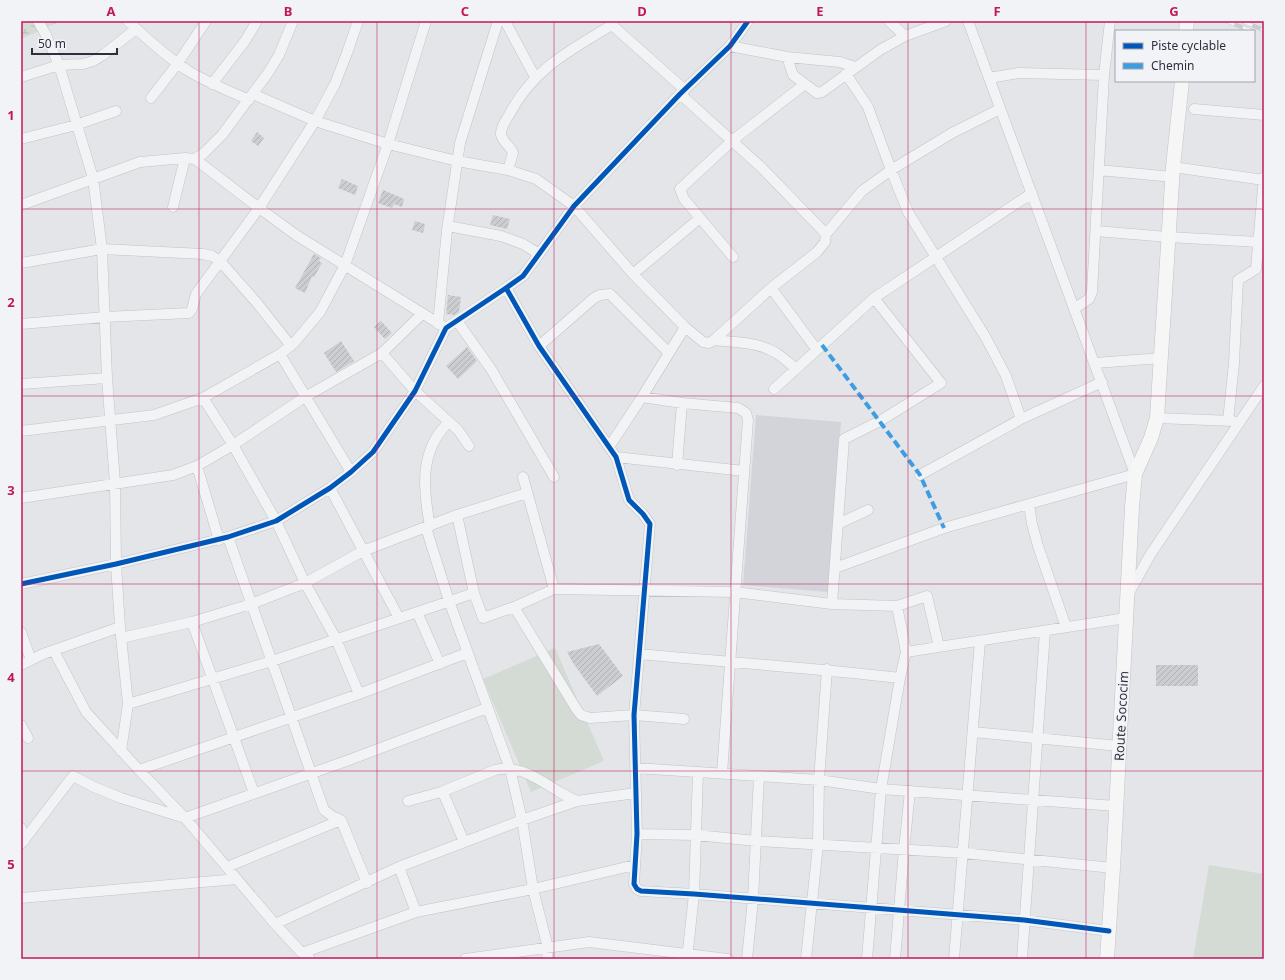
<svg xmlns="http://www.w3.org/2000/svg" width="1285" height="980" font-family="'Noto Sans',sans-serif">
	<defs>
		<pattern id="wetland-marsh" width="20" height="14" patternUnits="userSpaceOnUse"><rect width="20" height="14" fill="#d3dbd4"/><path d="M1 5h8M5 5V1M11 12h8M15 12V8" fill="none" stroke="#b5bcb7"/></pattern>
		<pattern id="building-hatch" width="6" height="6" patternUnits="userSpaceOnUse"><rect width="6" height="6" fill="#cccdd0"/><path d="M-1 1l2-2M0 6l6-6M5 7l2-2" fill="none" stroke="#afb0b4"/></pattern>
	</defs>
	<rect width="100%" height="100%" fill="#e3e5e8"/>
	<!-- built -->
	<path fill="#d2d4da" d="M756,415L841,422L828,592L743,585Z"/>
	<!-- green -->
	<path fill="#d3dbd4" d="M555,648L604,761L531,792L483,679Z
		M1209,865L1264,874V959H1193Z"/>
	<!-- wetland -->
	<path fill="url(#wetland-marsh)" d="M21,21H61L21,39Z"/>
	<!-- building -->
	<path fill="url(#building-hatch)" d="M257,132L264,138L258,146L251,141Z
		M342,179L358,186L355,195L338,188Z
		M383,190L404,199L402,207L394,204L392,208L378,203Z
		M493,215L510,219L507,229L490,225Z
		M415,221L425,224L423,233L412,230Z
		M314,254L321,258L319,261L322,263L314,277L312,276L305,293L295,288Z
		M448,295L461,297L459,312L454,315L446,314Z
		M381,321L392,333L385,339L374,327Z
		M341,341L354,361L336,372L324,353Z
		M467,347L477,361L458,379L446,366Z
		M599,644L623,676L597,696L573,663L567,652Z
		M1156,665H1198V686H1156Z"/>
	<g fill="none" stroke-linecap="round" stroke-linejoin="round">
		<!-- street casing -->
		<g stroke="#c2c3c6" stroke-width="11">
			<path id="street" d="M38,21L46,35L59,65L93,178L102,249L107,378L115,483L116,564L120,627L128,704L121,751
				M128,21C146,38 169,59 190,72C209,83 229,91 249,100
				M505,21L535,77
				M610,21L612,25L685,90
				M889,21L905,36
				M730,46L787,57L840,62L855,67
				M787,57L793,75L817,93L822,92L880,50L905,36L946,21
				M846,74L868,107L891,170L908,212L986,338L1006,376L1021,419
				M21,77L59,65L83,64L93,61L103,55L136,29
				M989,78L1019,73L1104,75
				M212,84L245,41L257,21
				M253,94L315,121L388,144L457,161L508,170L536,179L574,206L633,274L685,327L703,342L709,343L714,340L771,288L817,252L825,242L826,234L862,191L891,170L952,133L1000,109
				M680,94L761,167L826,234
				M151,98L178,63L206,21
				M1194,109L1264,115
				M21,139L76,125L116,111
				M195,159L204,153L222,135L268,73L279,55L293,21
				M1173,167L1264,180
				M508,170L513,153C510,146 503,142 501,135C500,128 506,120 509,115C533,69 570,50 612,25
				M1099,170L1173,177
				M21,205L140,162L185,158L195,159L259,208L296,235L446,328
				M173,207L185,158
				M448,226L501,236L523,244L539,254
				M1096,231L1168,237L1259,242
				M733,257L684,199L680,189L733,140L805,84
				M21,263L102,249L203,254L212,256L220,261L257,303L291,346
				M633,274L700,218
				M506,288L539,346L616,457L629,500L643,514L650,524L634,715L637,834L634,884L637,889L641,891L694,894L1024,920L1109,931
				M771,288L817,350
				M1075,308L1089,299L1092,292L1104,75L1110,21
				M457,321L491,369L554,477
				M21,324L105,317L189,313L192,309L196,294L259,208L315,121L335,84L347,53L358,21
				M438,324L447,230L460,143L498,21
				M714,340C734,342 759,342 776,353C783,357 790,364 796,369
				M539,346L594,298L600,295L610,294L668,352
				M382,353L415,391L458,430L469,446
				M280,354L351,472
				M1095,363L1162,358
				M21,384L107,378
				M774,389L874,298L1032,193
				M642,397L682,403L738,408L746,413L748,420L722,773
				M203,398L233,445L276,521L305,583L336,639L359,694
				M1157,418L1233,421
				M1228,421L1234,363L1238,280L1256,269L1264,177
				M21,431L154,415L203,398L280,354L294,343L320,312L345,265L388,144L426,21
				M609,447L642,397L685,327
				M616,457L744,471
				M677,465L682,403
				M197,466L219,540
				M920,475L1021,419L1102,382
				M523,477L554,589
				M330,488L399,618
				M21,498L173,475L197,466L233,445L305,397L382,353L422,314
				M1029,504L1032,524L1038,546L1066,627
				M457,515L474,593L483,618L514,607L554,589L735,592L832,604L897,606L927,596L939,647
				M838,524L868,510
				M430,526C423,489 419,450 449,422
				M426,528L449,601L510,769L522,820L533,889L548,948L547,959
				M228,537L324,810L332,816L341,820L367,883
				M835,568L944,528L1135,474L968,21
				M21,584L116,564L228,537L276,521L330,488L351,472L373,452L415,391L446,328L506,288L523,276L574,206L680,94L730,46L748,21
				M1129,593L1150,555L1264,386
				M832,604L844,439L880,421L941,383L874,298
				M514,607L577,710L581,715L590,718L634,715L684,719
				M417,612L440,664
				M192,622L254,793
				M21,632L31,660
				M121,638L192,622L251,604L305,583L363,551L457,515L527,493
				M54,651L86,712L139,770L185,818L275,924L302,953L310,959
				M906,652L1126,618
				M639,654C726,662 813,668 900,678
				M21,665L43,654L120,627
				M128,704L272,661L474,593
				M21,725L28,738
				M973,732L1119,746
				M635,768L759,776L819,780L881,789L1116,806
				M139,770L359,694L467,653
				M441,792L445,797L464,842
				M408,801L441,792L495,770C519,764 539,780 558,791C564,795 571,798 577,801
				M21,828L24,841
				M637,834L696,835L756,841L963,853L1113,868
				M21,844L73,776L94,787L121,798L185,818L349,760L487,708
				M227,867L341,820
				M399,867L416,912
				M21,898L237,879
				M275,924L399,867L522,820L577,801L636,793
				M302,953L416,912L533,889L635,865
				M465,959L589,942L728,959
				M687,959L694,894L698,772
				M747,959L753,899L759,776
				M806,959L818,845L819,780L827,669
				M867,959L881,789L900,678L906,652L897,606
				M895,959L904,850L910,791
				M954,959L980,641
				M1022,959L1045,631"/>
		</g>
		<!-- secondary casing -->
		<g stroke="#c2c3c6" stroke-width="15">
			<path id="secondary" d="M1186,31L1187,21
				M1107,959L1113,868L1132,507L1135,474L1151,438L1157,418L1173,167L1182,81"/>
		</g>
		<!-- street -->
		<use href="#street" stroke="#f2f3f4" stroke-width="10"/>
		<!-- secondary -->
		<use href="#secondary" stroke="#f6f6f6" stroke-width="14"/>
		<!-- rail casing -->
		<g stroke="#cbcccf" stroke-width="4.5">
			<path id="rail" d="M1226,21L1252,31
				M1244,22L1264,30"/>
		</g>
		<!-- rail -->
		<use href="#rail" stroke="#f1f3f6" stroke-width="3" stroke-dasharray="9" stroke-linecap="butt"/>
		<!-- quiet -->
		<path stroke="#3d9de3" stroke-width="4" stroke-dasharray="8 4" stroke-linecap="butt" d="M822,345L920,475L944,528"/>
		<!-- cycleway casing -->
		<g stroke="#f1f3f6" stroke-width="8">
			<path id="cycleway" d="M506,288L539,346L616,457L629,500L643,514L650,524L634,715L637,834L634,884L637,889L641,891L694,894L1024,920L1109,931
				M21,584L116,564L228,537L276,521L330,488L351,472L373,452L415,391L446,328L506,288L523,276L574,206L680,94L730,46L748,21"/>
		</g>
		<!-- cycleway -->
		<use href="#cycleway" stroke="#0057b8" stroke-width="5"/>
	</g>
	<!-- grid -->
	<path fill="none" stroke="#c2185b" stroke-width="1" stroke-opacity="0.55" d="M199,21V959M377,21V959M554,21V959M731,21V959M908,21V959M1086,21V959M21,209H1264M21,396H1264M21,584H1264M21,771H1264"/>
	<g text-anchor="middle" stroke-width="3" stroke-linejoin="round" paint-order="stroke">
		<!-- street labels -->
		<g font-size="13" fill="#2c313f" stroke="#f1f3f6">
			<text transform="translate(1121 716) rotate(-87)" y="5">Route Sococim</text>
		</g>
	</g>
	<!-- border -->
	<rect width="1285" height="980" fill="none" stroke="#f1f3f6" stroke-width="44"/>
	<!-- legend -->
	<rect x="1115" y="30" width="140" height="52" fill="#f1f3f6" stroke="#a2a5ad"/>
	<rect x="1123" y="43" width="20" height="6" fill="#0057b8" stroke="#a2a5ad"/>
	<text x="1151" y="50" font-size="12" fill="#2c313f">Piste cyclable</text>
	<rect x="1123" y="63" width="20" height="6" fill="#3d9de3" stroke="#a2a5ad"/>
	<text x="1151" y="70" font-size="12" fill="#2c313f">Chemin</text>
	<!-- scale -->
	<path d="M32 48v6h85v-6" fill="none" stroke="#2c313f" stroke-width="2"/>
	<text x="38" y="48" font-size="12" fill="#2c313f" stroke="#f1f3f6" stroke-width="3" paint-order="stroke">50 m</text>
	<rect x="22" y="22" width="1241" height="936" fill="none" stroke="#c2185b" stroke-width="1.5"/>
	<g font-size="13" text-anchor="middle" font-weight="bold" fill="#c2185b">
		<text x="111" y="16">A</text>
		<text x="288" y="16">B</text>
		<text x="465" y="16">C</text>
		<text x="642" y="16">D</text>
		<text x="820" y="16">E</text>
		<text x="997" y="16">F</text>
		<text x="1174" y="16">G</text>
		<text x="11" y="120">1</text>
		<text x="11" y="307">2</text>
		<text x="11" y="495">3</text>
		<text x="11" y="682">4</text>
		<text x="11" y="869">5</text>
	</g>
</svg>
